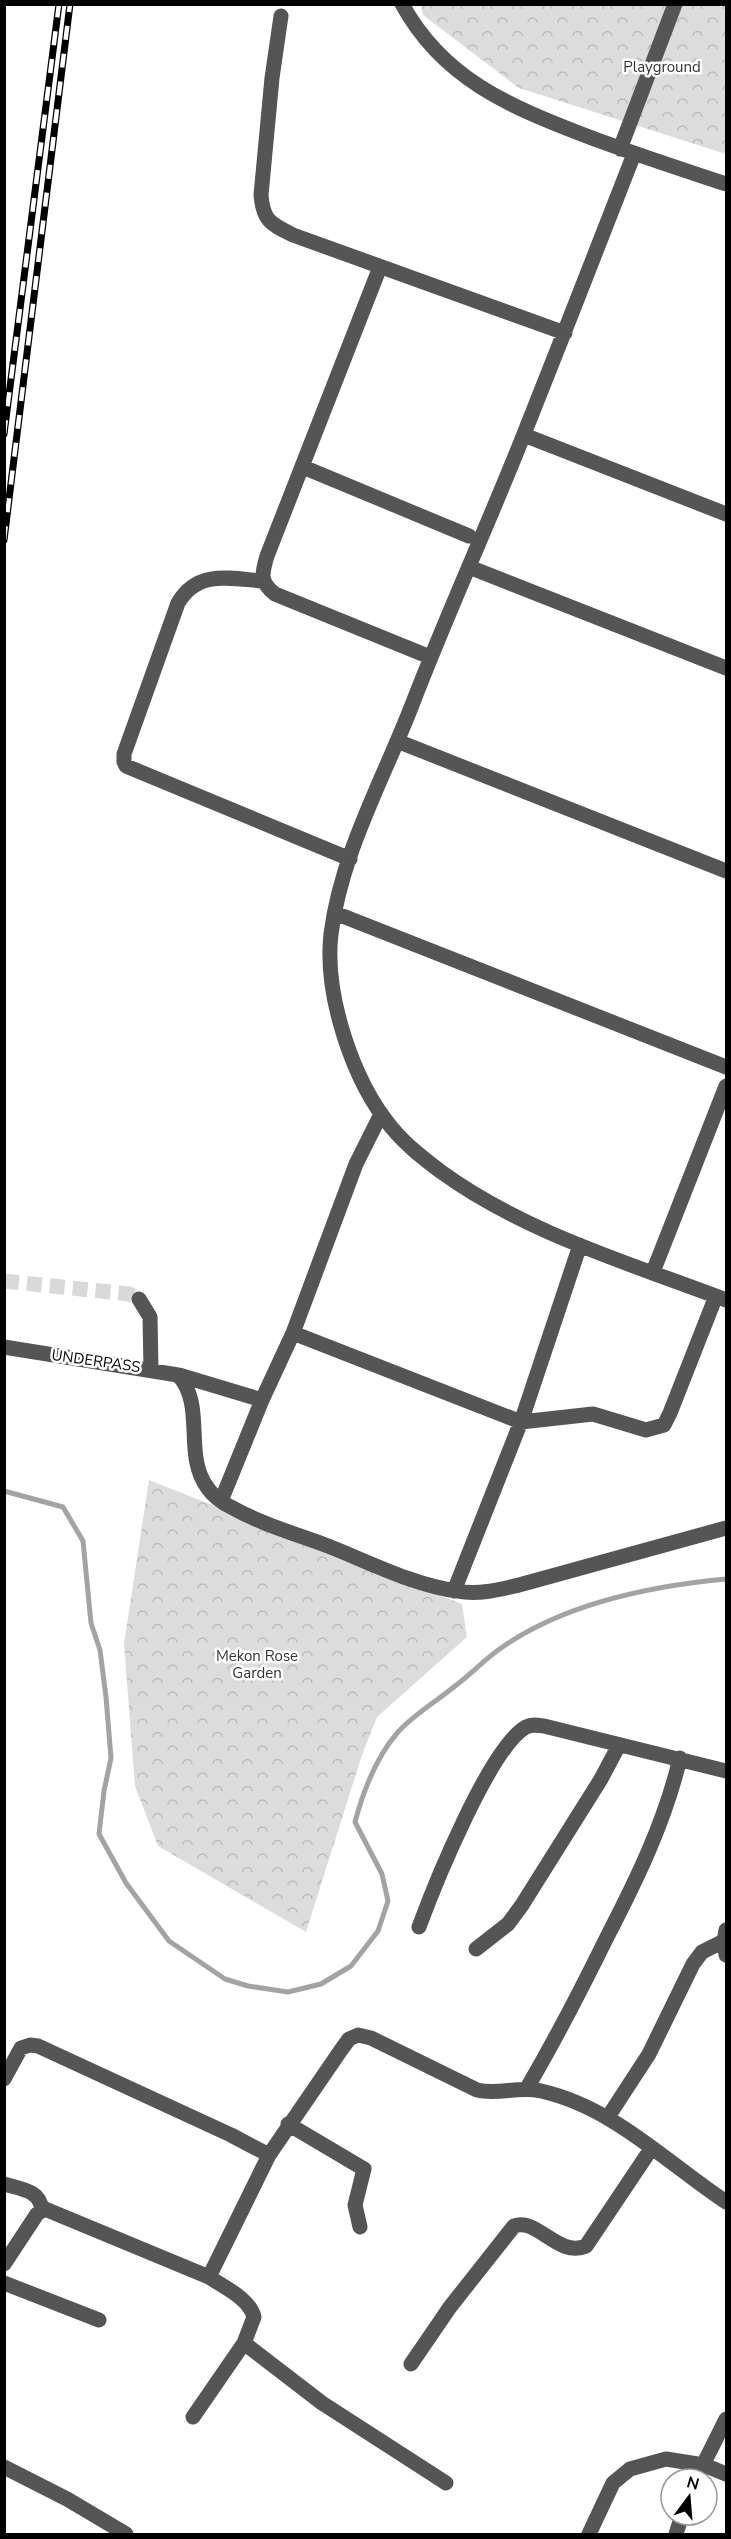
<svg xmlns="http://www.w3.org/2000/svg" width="731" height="2539" font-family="'Nunito Sans',sans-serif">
	<defs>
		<pattern id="forest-crowns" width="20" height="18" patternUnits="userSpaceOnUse" patternTransform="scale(1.5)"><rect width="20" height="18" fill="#dcdcdc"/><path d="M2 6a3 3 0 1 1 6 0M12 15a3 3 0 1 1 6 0" fill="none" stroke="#bbb"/></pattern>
	</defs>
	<rect width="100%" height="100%" fill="#fff"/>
	<!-- forest -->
	<path fill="url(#forest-crowns)" d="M421,5H726V154L519,88L423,15Z
		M149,1480L462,1604L467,1637L377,1717L362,1755L306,1932L158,1846L135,1786L124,1644Z"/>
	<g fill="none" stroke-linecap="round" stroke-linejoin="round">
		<!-- stream -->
		<path stroke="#a3a3a3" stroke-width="5" d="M4,1491L63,1507L83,1541L91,1623L100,1650L106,1697L111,1758L104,1791L99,1834L126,1883L169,1941L225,1979L248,1986L288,1992L321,1984L351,1966L378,1931L388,1901L382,1874L355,1822C363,1792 377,1756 398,1732C413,1715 437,1701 455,1686C471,1674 485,1659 501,1648C565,1603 650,1586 726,1579"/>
		<!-- minor-tunnel -->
		<path stroke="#d9d9d9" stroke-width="15" stroke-dasharray="15 8" stroke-linecap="butt" d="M4,1281L129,1294L139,1299"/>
		<!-- minor -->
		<path stroke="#555" stroke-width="15" d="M402,4C443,79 509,106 584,135C631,153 678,168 726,184
			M281,16L272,78L261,195C263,221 271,224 293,235L565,333
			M620,149L675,4
			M634,154C598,247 561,341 524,434C488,525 447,614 412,705C383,780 341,854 331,934C324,995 353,1082 392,1128C406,1145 423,1158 440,1171C525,1233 629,1263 726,1300
			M380,267L267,556C262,573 259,582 275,594L430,657
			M524,435L726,514
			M303,467L469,536
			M469,567L726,668
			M262,581C229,578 197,570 178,603L124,754V762L126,766L350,859
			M397,741L726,871
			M335,913L726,1067
			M653,1272L726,1086
			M139,1299L150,1317L151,1369
			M293,1333L521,1422L593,1414L646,1430L664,1425L670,1413L716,1296
			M4,1347L178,1375C206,1405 183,1454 207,1487C212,1495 222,1503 231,1507C261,1524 296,1534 328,1546C369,1562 413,1585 457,1591C478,1595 498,1590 519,1585L726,1528
			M179,1375L262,1400
			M221,1501L262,1400L293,1333L356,1164L381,1114
			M454,1591L522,1419L580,1245
			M419,1927C434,1886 490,1747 526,1727C532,1724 537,1725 544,1726L726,1771
			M726,1930L724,1941L726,1955
			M476,1949L508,1924L522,1905L601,1779L619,1745
			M4,2079L21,2048L30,2045L38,2046L231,2135L269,2155
			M527,2088C555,2040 581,1990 606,1939C636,1881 665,1822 680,1758
			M608,2117L649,2054L693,1964L702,1952L724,1941
			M288,2124L364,2169L355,2205L360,2227
			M4,2184C21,2189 40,2190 42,2210
			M4,2264L37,2214L45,2209L209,2277L269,2155L341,2050L349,2039L358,2035L371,2038L477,2090C498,2095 519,2086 541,2091C613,2107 667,2163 726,2202
			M4,2283L99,2320
			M244,2343L322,2403L446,2483
			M411,2364L450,2307L514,2226C537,2217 558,2258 586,2246L651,2149
			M193,2417L244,2343L254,2317C250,2299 224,2287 209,2277
			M4,2467L67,2499L126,2534
			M696,2479L726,2419
			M589,2534L613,2483L630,2469L666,2459L704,2465L726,2474
			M676,2534L682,2515"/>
		<!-- rail casing -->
		<g stroke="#000" stroke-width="7">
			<path id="rail" d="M4,434L59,4
				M4,540L70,4"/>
		</g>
		<!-- rail -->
		<use href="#rail" stroke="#fff" stroke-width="4.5" stroke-dasharray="14" stroke-linecap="butt"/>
	</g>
	<g text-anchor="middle" stroke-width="5" stroke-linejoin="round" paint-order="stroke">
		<!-- park labels -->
		<g font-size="15" fill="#333" stroke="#fff">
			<text x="662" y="72">Playground</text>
			<text x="257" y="1661">Mekon Rose<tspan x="257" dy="17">Garden</tspan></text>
		</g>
		<!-- street labels -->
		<g font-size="15" fill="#000" stroke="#fff">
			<text transform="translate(96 1361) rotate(8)" y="5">UNDERPASS</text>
		</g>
	</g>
	<!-- border -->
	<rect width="731" height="2539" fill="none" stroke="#000000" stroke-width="12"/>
	<!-- north arrow -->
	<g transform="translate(689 2497) rotate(16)"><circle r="28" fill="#ffffff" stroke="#999999" stroke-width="1.5"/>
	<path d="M0-4.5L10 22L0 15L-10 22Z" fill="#000000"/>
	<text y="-9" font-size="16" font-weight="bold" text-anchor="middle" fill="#000000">N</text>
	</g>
</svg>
